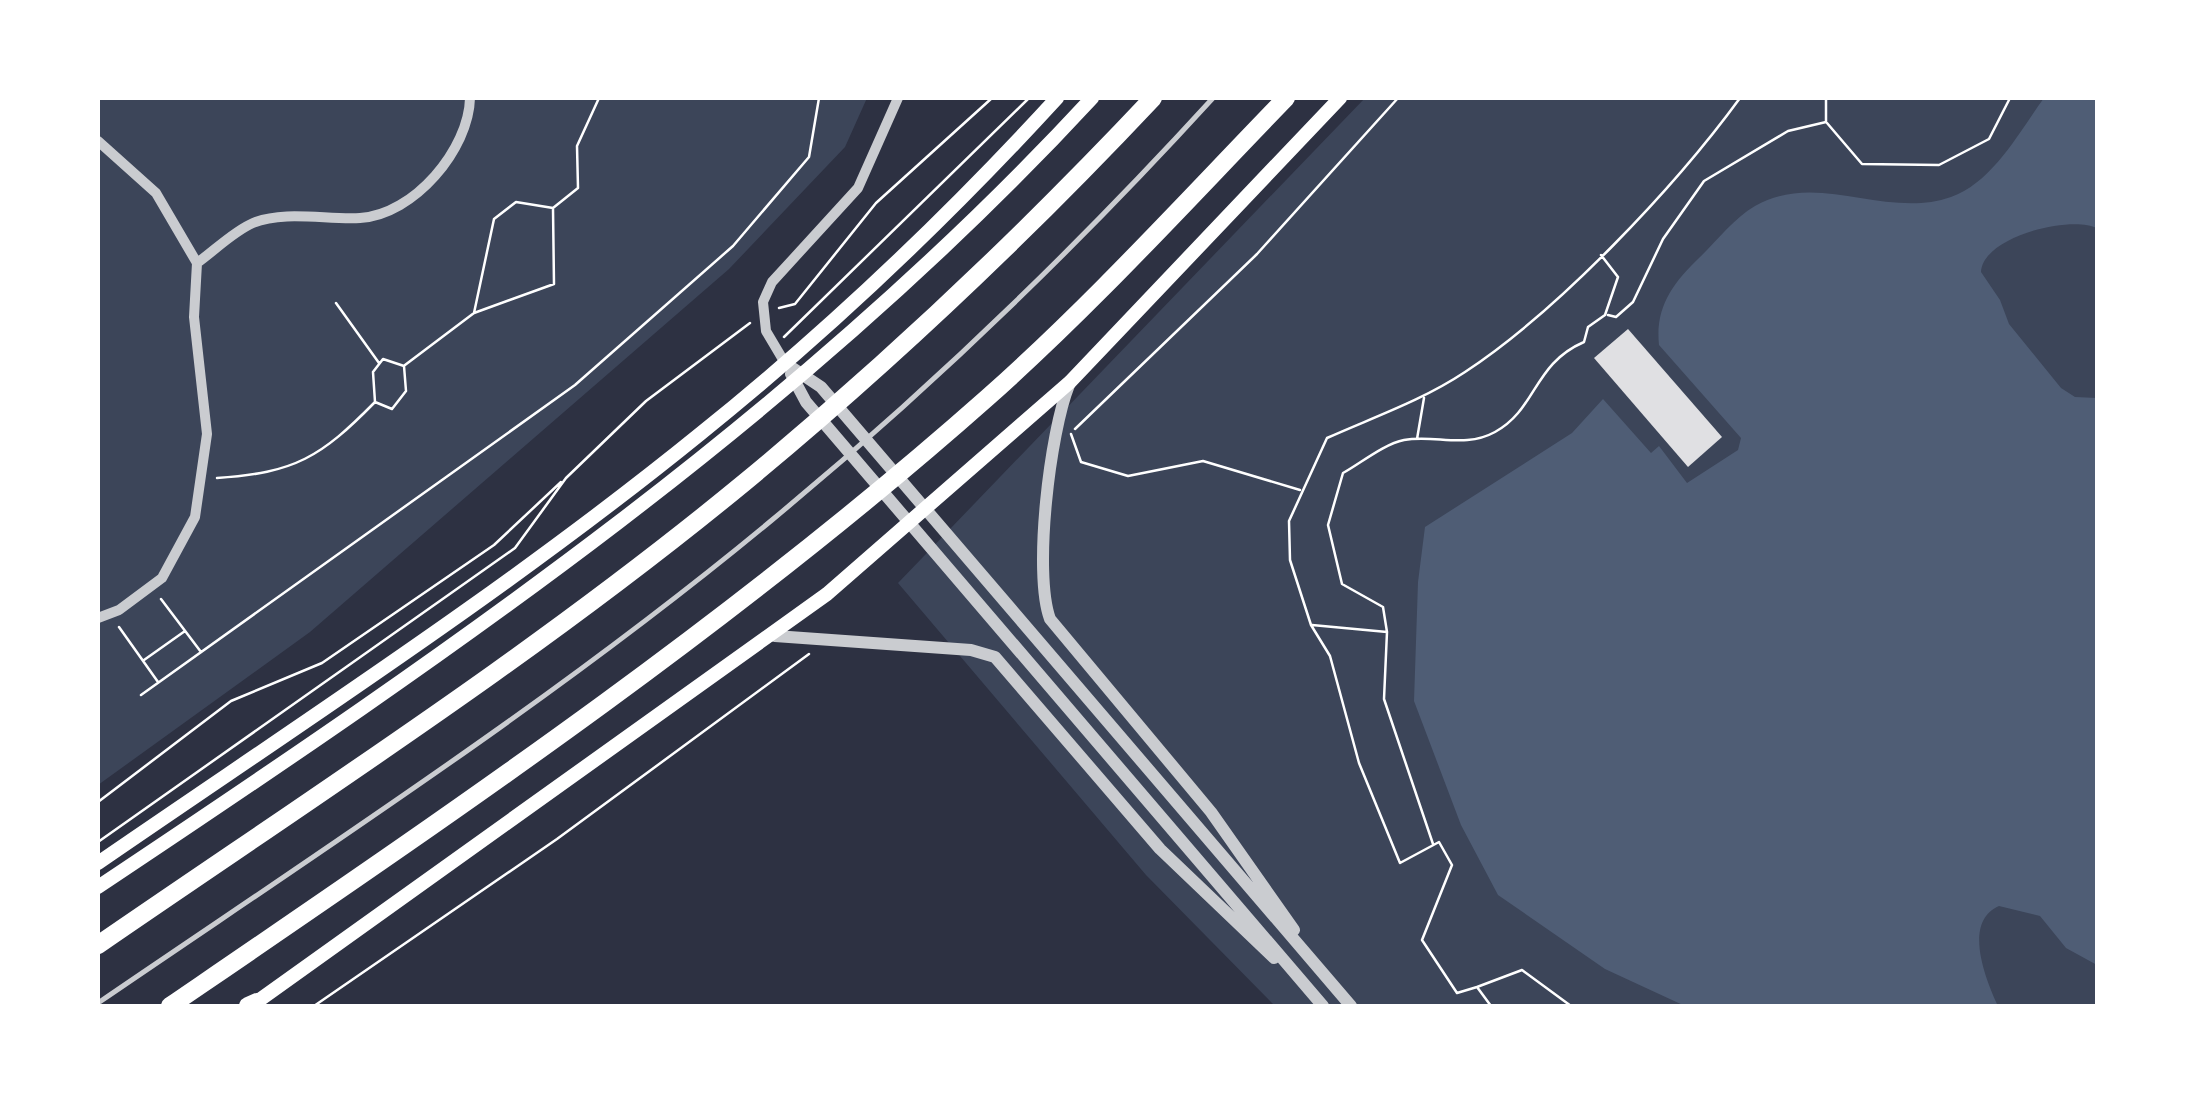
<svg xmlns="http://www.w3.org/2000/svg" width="2195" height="1104" font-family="Raleway,sans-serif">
	<rect width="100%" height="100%" fill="#2d3142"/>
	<!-- green -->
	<path fill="#3c4559" d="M98,98H867L845,147L729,269L310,632L98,785Z
		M1365,98H2097V1006H1275L1146,875L898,583Z"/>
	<!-- water -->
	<path fill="#4f5d75" d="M2044,98H2097V228C2071,215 1983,236 1981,272L2000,300L2009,324L2061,388L2075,397L2097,398V965L2066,948L2040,916L1999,906C1962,922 1986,980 1998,1006H1685L1605,969L1498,895L1461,825L1414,701L1418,582L1425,527L1572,433L1603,399L1651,453L1659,446L1687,483L1738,450L1741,438L1659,345C1655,307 1673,283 1699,258C1716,242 1734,218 1755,206C1818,170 1886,220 1951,197C1993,182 2019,132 2044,98Z"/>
	<!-- building -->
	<path fill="#e0e0e3" d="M1628,329L1722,437L1688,467L1594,358Z"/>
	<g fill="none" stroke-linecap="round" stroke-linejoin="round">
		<!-- path -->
		<path stroke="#fff" stroke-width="2.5" d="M1827,123L1862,164L1939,165L1989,139L2010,98
			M336,303L379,363
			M779,308L795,304L876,203L992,98
			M474,313L494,219L516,202L553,208L578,188L577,146L599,98
			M1608,315L1616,317L1633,302L1663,239L1704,181L1788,131L1826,122V98
			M784,337L1029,98
			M405,365L474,313L554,284L553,209
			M1075,429L1257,254L1398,98
			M1071,434L1081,462L1128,476L1203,461L1300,490
			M1417,439L1424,398
			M217,478C295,473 321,457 375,402L373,372L383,359L404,366L406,391L392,409L375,402
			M161,599L201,652
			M1312,625L1387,632
			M119,627L158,682
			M144,660L185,631
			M141,695L575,385L733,246L809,157L819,98
			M98,802L231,701L322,663L494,545L561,482
			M98,842L515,548L566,478L646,401L750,323
			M1433,844L1384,699L1387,632L1383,607L1342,584L1328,525L1343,473C1361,463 1384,444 1404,440C1435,434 1464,449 1495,432C1537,409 1533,364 1584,342L1588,327L1605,315L1618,277L1601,255
			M1477,987L1522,970L1571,1006
			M314,1006L557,839L809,654
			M1491,1006L1477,987L1457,993L1422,940L1452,865L1439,842L1400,863L1359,763L1330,656L1311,625L1290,560L1289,521L1327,438C1374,417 1423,400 1465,372C1558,311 1675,187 1740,98"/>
		<!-- service -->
		<path stroke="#caccd0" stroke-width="5" d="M98,1003C325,848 560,696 772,520C929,390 1076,248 1213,98"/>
		<!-- minor -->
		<path stroke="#caccd0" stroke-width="10" d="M98,141L156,193L197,263L194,317L207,434L195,517L162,578L119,610L98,618
			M197,263C214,251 234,231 253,223C284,210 327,220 360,218C414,215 469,149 470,98
			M785,363L766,331L763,302L772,282L858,188L898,98"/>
		<!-- tertiary -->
		<path stroke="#caccd0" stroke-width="12" d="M785,363L821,387L1351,1006
			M791,374L806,402L1323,1006
			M1069,385C1050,432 1033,573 1050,619L1211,812L1294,930
			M775,636L971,650L995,657L1160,849L1274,958"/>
		<!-- secondary -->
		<path stroke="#fff" stroke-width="14" d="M98,863C300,724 509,589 700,434C827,332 947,218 1057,98
			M98,887C452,651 801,413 1092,98
			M251,1006L827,594L1070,382L1340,98"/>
		<!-- trunk -->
		<path stroke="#fff" stroke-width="18" d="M98,945C316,795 540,651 745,482C889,363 1025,234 1153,98
			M170,1006C451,814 732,624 987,398C1093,304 1188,199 1286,98
			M248,1006L257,1002"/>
	</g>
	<!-- border -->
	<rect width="2195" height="1104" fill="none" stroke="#ffffff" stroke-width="200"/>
</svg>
